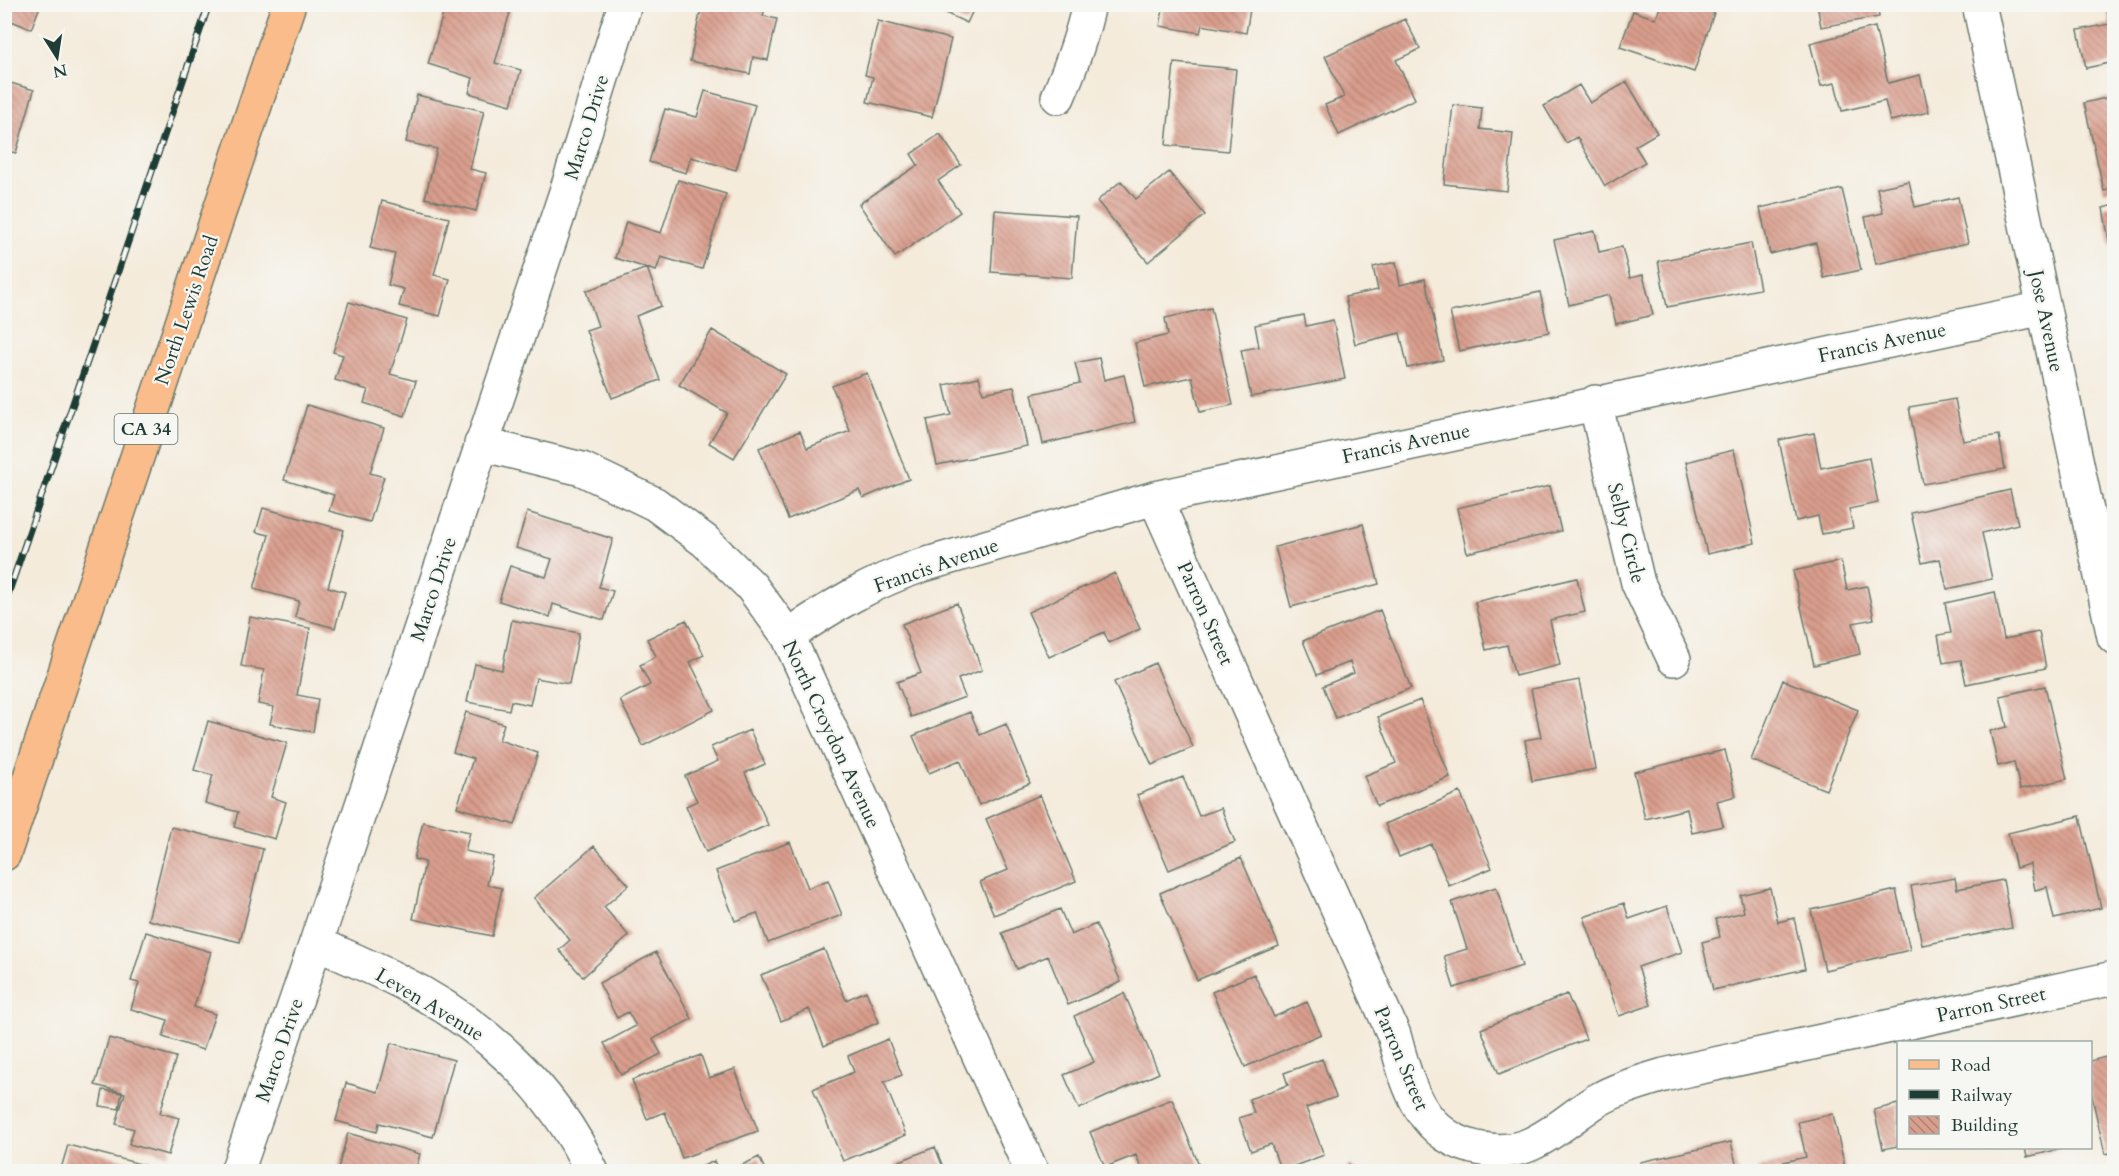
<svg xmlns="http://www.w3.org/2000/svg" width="2119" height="1176" font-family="Cardo,serif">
	<defs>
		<pattern id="building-back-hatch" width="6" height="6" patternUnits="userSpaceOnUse" patternTransform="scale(1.5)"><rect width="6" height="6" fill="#da9e8d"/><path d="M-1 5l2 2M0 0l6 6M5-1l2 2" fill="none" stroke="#b08274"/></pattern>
	</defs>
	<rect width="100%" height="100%" fill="#f6f6f2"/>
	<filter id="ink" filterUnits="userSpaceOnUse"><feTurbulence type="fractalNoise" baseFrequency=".0167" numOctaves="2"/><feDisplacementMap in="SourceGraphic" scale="12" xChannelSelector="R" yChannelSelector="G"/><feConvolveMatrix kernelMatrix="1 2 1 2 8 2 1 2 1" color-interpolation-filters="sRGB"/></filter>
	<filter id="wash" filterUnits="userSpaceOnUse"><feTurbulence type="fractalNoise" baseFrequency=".008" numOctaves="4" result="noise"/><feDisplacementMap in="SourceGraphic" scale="24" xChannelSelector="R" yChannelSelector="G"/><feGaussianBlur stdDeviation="1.35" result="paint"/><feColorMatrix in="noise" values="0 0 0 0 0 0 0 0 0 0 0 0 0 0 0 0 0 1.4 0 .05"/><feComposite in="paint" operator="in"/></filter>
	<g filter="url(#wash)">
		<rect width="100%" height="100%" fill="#f4ebdb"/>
		<g id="blocks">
			<!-- building -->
			<path fill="url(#building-back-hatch)" d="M4,4H41L31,29L4,18Z
				M446,4H496L511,9L495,63L521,70L511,105L469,93L473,78L428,64Z
				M702,4H766L763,16L777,19L768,60L753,57L750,74L690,61Z
				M926,4H976L967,23Z
				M1164,4H1251L1246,33L1202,25L1200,33L1160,26Z
				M1661,4H1717L1694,72L1620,47L1633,11L1656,19Z
				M1817,4H1877L1879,17L1821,27Z
				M2106,4H2114V62L2086,68L2078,30L2110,24Z
				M1405,19L1420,49L1396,60L1415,99L1339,135L1325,105L1344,97L1325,56Z
				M878,21L951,39L932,117L867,102L873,77L865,75Z
				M1875,27L1888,83L1920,75L1929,112L1890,121L1885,101L1842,111L1835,83L1821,86L1810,43Z
				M1174,63L1236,69L1228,151L1166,145Z
				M4,81L34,90L16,153L4,150Z
				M1627,82L1657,133L1635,146L1645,162L1605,186L1577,137L1566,143L1544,106L1579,85L1590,103Z
				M705,91L755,105L736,170L691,157L686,173L649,162L665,109L697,117Z
				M417,95L484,111L470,169L486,173L476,211L425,198L437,149L406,142Z
				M2114,96V188L2104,191L2084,103Z
				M1453,105L1482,108L1480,129L1513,133L1507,191L1444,184Z
				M940,134L961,165L938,181L960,212L895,257L859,204L918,165L911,154Z
				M1169,172L1205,215L1148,262L1097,201L1121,181L1136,199Z
				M678,180L726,194L702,269L661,257L656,271L615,258L626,222L661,233Z
				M1909,181L1915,207L1958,197L1968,243L1876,264L1865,217L1883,213L1877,188Z
				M1842,189L1861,270L1824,278L1816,243L1770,254L1760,208Z
				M382,201L449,218L434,275L450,279L440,316L399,306L404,289L388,285L395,254L370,248Z
				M2114,205V245L2110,246L2103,208Z
				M995,210L1077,216L1072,278L991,272Z
				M1595,231L1599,252L1622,247L1630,278L1643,275L1653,315L1616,324L1609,295L1569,305L1554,240Z
				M1751,243L1760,289L1667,307L1658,261Z
				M1396,262L1400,285L1425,279L1443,360L1408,368L1400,333L1355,344L1345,297L1378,290L1373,267Z
				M647,268L661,306L636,316L660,380L612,398L586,330L598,326L586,291Z
				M1540,292L1549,332L1459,351L1450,312Z
				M349,302L407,320L390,374L416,381L405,416L364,403L368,390L335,380L343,355L333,352Z
				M1211,308L1233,405L1200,412L1192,377L1145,387L1135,343L1168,335L1165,318Z
				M1304,315L1306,326L1333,320L1345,379L1251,397L1241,350L1259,347L1255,325Z
				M712,330L786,374L734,458L709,443L727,413L679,385Z
				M1099,358L1104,380L1124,375L1135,422L1043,444L1032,394L1080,383L1075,363Z
				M867,373L909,479L863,498L859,490L788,519L759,448L800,431L807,448L850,431L832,386Z
				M979,377L983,393L1014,387L1027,446L937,465L927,420L951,415L944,385Z
				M1955,399L1963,441L1999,435L2005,469L1923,484L1909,407Z
				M307,405L384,428L370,473L384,477L370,522L329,511L334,495L284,480Z
				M1814,433L1821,468L1869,458L1878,503L1849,509L1853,528L1822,534L1818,516L1796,521L1779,440Z
				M1734,450L1755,543L1707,554L1686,462Z
				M1550,486L1561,531L1467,553L1457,508Z
				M2010,490L2018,524L1982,533L1992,579L1947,589L1940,559L1922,563L1911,513Z
				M263,508L344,530L328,587L345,592L335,628L295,617L299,601L254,589L269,535L256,532Z
				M527,512L613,539L599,587L613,591L604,620L553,604L550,617L499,601L510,566L546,577L552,559L516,548Z
				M1363,524L1379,584L1291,607L1275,547Z
				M1841,561L1847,590L1867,586L1874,619L1853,623L1860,654L1814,665L1793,571Z
				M1115,573L1140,629L1109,643L1104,632L1049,657L1028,612Z
				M1577,578L1585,612L1550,620L1560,665L1515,676L1507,645L1486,650L1475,602Z
				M1995,592L2004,639L2039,632L2046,668L1966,684L1961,660L1943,663L1938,635L1951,633L1945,603Z
				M957,603L982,670L958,679L965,697L911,717L897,682L921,673L902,624Z
				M1380,610L1411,688L1336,718L1323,686L1354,673L1350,662L1317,675L1303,641Z
				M250,617L310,628L297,695L318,699L313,732L270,724L274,707L258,704L264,670L241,666Z
				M512,620L579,633L569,684L536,678L530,705L511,701L509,710L467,702L475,664L502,670Z
				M686,620L704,655L690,662L714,710L643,746L620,700L650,685L640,665L656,656L647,639Z
				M1155,663L1193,747L1152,765L1114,682Z
				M1579,680L1596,769L1532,781L1525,740L1541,737L1531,689Z
				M1783,680L1858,710L1826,790L1751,760Z
				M2045,686L2067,779L2020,789L2014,762L1998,766L1990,731L2007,727L2000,696Z
				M1420,700L1450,777L1377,806L1364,776L1396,763L1378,717Z
				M466,712L504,724L499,740L538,753L515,825L457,807L473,759L453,752Z
				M970,712L980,735L1006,724L1030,783L979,805L960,760L929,773L913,736Z
				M208,721L287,743L271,797L286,802L275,839L234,827L238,812L205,803L213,775L194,770Z
				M750,730L765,764L745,773L768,825L706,852L686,806L697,801L685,776L718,761L711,747Z
				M1725,750L1736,796L1717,801L1723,826L1692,833L1687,809L1645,819L1634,772Z
				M1183,777L1199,816L1221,808L1235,842L1169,870L1137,795Z
				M1460,792L1492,868L1449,886L1431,844L1399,857L1385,824Z
				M1040,795L1076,881L994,915L980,882L1008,870L986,819Z
				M2080,816L2101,908L2054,919L2047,887L2035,890L2030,864L2016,868L2008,833Z
				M423,822L470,832L465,851L493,857L487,885L502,888L492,936L413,919L425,862L414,859Z
				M171,827L263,849L240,942L148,920Z
				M790,842L808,888L828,880L842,915L768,943L757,913L735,921L716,871Z
				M594,846L629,885L604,907L629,936L583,977L559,950L570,940L534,898Z
				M1241,858L1279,946L1197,980L1160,893Z
				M1955,878L1957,889L2003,880L2012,928L1922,945L1911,886Z
				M1496,887L1522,966L1454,988L1444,956L1467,949L1452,902Z
				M1770,888L1778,922L1794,918L1805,969L1713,990L1702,942L1720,937L1716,919L1744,912L1740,895Z
				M1896,890L1910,950L1825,970L1811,910Z
				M1624,903L1629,919L1667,906L1682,952L1638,967L1651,1005L1619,1016L1584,917Z
				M1060,909L1071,935L1096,924L1121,982L1068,1005L1048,956L1017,969L1002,933Z
				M146,932L211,952L194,1007L215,1014L203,1050L163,1037L168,1020L131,1009L139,983L131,981Z
				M824,949L846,1000L866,991L879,1022L824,1046L809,1009L781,1021L761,975Z
				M656,952L692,1019L653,1039L661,1054L621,1075L604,1043L636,1026L628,1012L617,1018L599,983Z
				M1254,974L1274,1017L1307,1002L1321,1034L1245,1067L1212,992Z
				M1124,993L1159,1073L1079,1109L1064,1075L1094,1062L1074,1016Z
				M1567,994L1586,1039L1499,1074L1481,1029Z
				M109,1038L176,1057L160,1113L179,1118L168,1155L129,1144L134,1129L116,1124L125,1093L95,1085Z
				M888,1039L902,1075L884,1082L906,1135L843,1161L813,1089L854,1072L848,1056Z
				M391,1043L454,1060L433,1137L379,1123L377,1132L336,1121L346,1083L378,1092Z
				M701,1055L709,1078L735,1069L758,1131L682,1158L665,1112L647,1119L632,1080Z
				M2114,1055V1152L2105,1154L2090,1088V1061Z
				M1322,1059L1336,1097L1306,1108L1324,1155L1281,1171L1271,1144L1251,1151L1239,1118L1254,1113L1249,1099L1288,1085L1284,1073Z
				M103,1090L122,1093L119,1109L100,1106Z
				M1172,1099L1202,1172H1143L1136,1155L1105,1167L1090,1132Z
				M1898,1104V1146L1883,1149L1874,1110Z
				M1833,1114L1846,1172H1758L1757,1168L1806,1157L1798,1122Z
				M348,1133L420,1154L415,1172H337Z
				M1731,1142L1738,1172H1642L1640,1162Z
				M68,1145L144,1165L142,1172H60Z
				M935,1147L945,1172H898L895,1163Z
				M2025,1148H2064L2027,1157Z
				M759,1157L766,1172H727Z
				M714,1161L719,1172H691Z
				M1349,1164L1360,1172H1344Z"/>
		</g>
	</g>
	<g filter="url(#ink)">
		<use href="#blocks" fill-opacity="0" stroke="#6a7a6e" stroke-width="1.5"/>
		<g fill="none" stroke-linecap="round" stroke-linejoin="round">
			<!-- minor casing -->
			<g stroke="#6a7a6e" stroke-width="36">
				<path id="minor" d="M1979,4L2114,637
					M1058,97C1071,67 1082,37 1089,4
					M1595,402L1638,583L1674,659
					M481,444L582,469L655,504L705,541L751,586L788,636L1032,1172
					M1155,498L1394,1035C1408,1087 1421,1139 1482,1149C1498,1152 1516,1151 1531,1144C1555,1133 1574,1115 1596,1101C1616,1089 1641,1082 1664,1075L2114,978
					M788,636C830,607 872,582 920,566L1155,498L2044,308
					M316,943C342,955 369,966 395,979C479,1020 553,1086 592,1172
					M237,1172L316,943L568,186L625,4"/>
			</g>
			<!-- major casing -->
			<g stroke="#6a7a6e" stroke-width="36">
				<path id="major" d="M4,854L289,4"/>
			</g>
			<!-- minor -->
			<use href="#minor" stroke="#fff" stroke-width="33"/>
			<!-- major -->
			<use href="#major" stroke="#f9bc8a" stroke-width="33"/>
			<!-- rail casing -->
			<g stroke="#1f3d34" stroke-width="7">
				<path id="rail" d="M4,606L209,4"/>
			</g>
			<!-- rail -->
			<use href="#rail" stroke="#f6f6f2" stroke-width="4.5" stroke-dasharray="14" stroke-linecap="butt"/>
		</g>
	</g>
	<g text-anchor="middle" stroke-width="4.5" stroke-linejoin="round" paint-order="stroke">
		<!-- shield labels -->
		<rect fill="#f6f6f2" stroke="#60746d" stroke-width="1.5" x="114.5" y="414" width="63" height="30" rx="4.5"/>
		<g font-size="18" font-weight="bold" fill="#1f3d34">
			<text x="146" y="435">CA 34</text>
		</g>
		<!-- street labels -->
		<g font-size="20" fill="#1f3d34" stroke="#f6f6f2">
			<text transform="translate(586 127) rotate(-73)" y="7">Marco Drive</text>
			<text transform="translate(186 310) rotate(-71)" y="7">North Lewis Road</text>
			<text transform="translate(2047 321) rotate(78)" y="7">Jose Avenue</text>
			<text transform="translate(1882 342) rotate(-12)" y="7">Francis Avenue</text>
			<text transform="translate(1406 443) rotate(-12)" y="7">Francis Avenue</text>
			<text transform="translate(1627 533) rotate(76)" y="7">Selby Circle</text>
			<text transform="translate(936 565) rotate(-19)" y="7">Francis Avenue</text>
			<text transform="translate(433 589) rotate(-72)" y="7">Marco Drive</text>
			<text transform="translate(1206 613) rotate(66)" y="7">Parron Street</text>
			<text transform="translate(832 734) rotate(65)" y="7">North Croydon Avenue</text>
			<text transform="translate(430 1004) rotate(31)" y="7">Leven Avenue</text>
			<text transform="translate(1991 1004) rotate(-12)" y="7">Parron Street</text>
			<text transform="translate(279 1050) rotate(-71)" y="7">Marco Drive</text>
			<text transform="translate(1402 1058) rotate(67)" y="7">Parron Street</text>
		</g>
	</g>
	<!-- margin -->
	<rect width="2119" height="1176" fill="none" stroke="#f6f6f2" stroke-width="24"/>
	<!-- legend -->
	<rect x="1897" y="1041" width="195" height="108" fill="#f6f6f2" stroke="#a0aca6" stroke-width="1.5"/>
	<rect x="1909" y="1060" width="30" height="9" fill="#f9bc8a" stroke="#a0aca6" stroke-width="1.5"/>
	<text x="1951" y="1071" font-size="18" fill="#1f3d34">Road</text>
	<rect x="1909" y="1090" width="30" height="9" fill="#1f3d34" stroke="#a0aca6" stroke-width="1.5"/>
	<text x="1951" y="1101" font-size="18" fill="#1f3d34">Railway</text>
	<rect x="1909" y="1116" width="30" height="18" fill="url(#building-back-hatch)" stroke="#a0aca6" stroke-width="1.5"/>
	<text x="1951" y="1131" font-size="18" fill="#1f3d34">Building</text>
	<!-- north arrow -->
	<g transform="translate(57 57) rotate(168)" stroke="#f6f6f2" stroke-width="4.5" paint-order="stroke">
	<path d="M0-4.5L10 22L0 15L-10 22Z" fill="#1f3d34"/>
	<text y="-9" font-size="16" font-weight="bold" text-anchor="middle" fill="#1f3d34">N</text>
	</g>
</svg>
